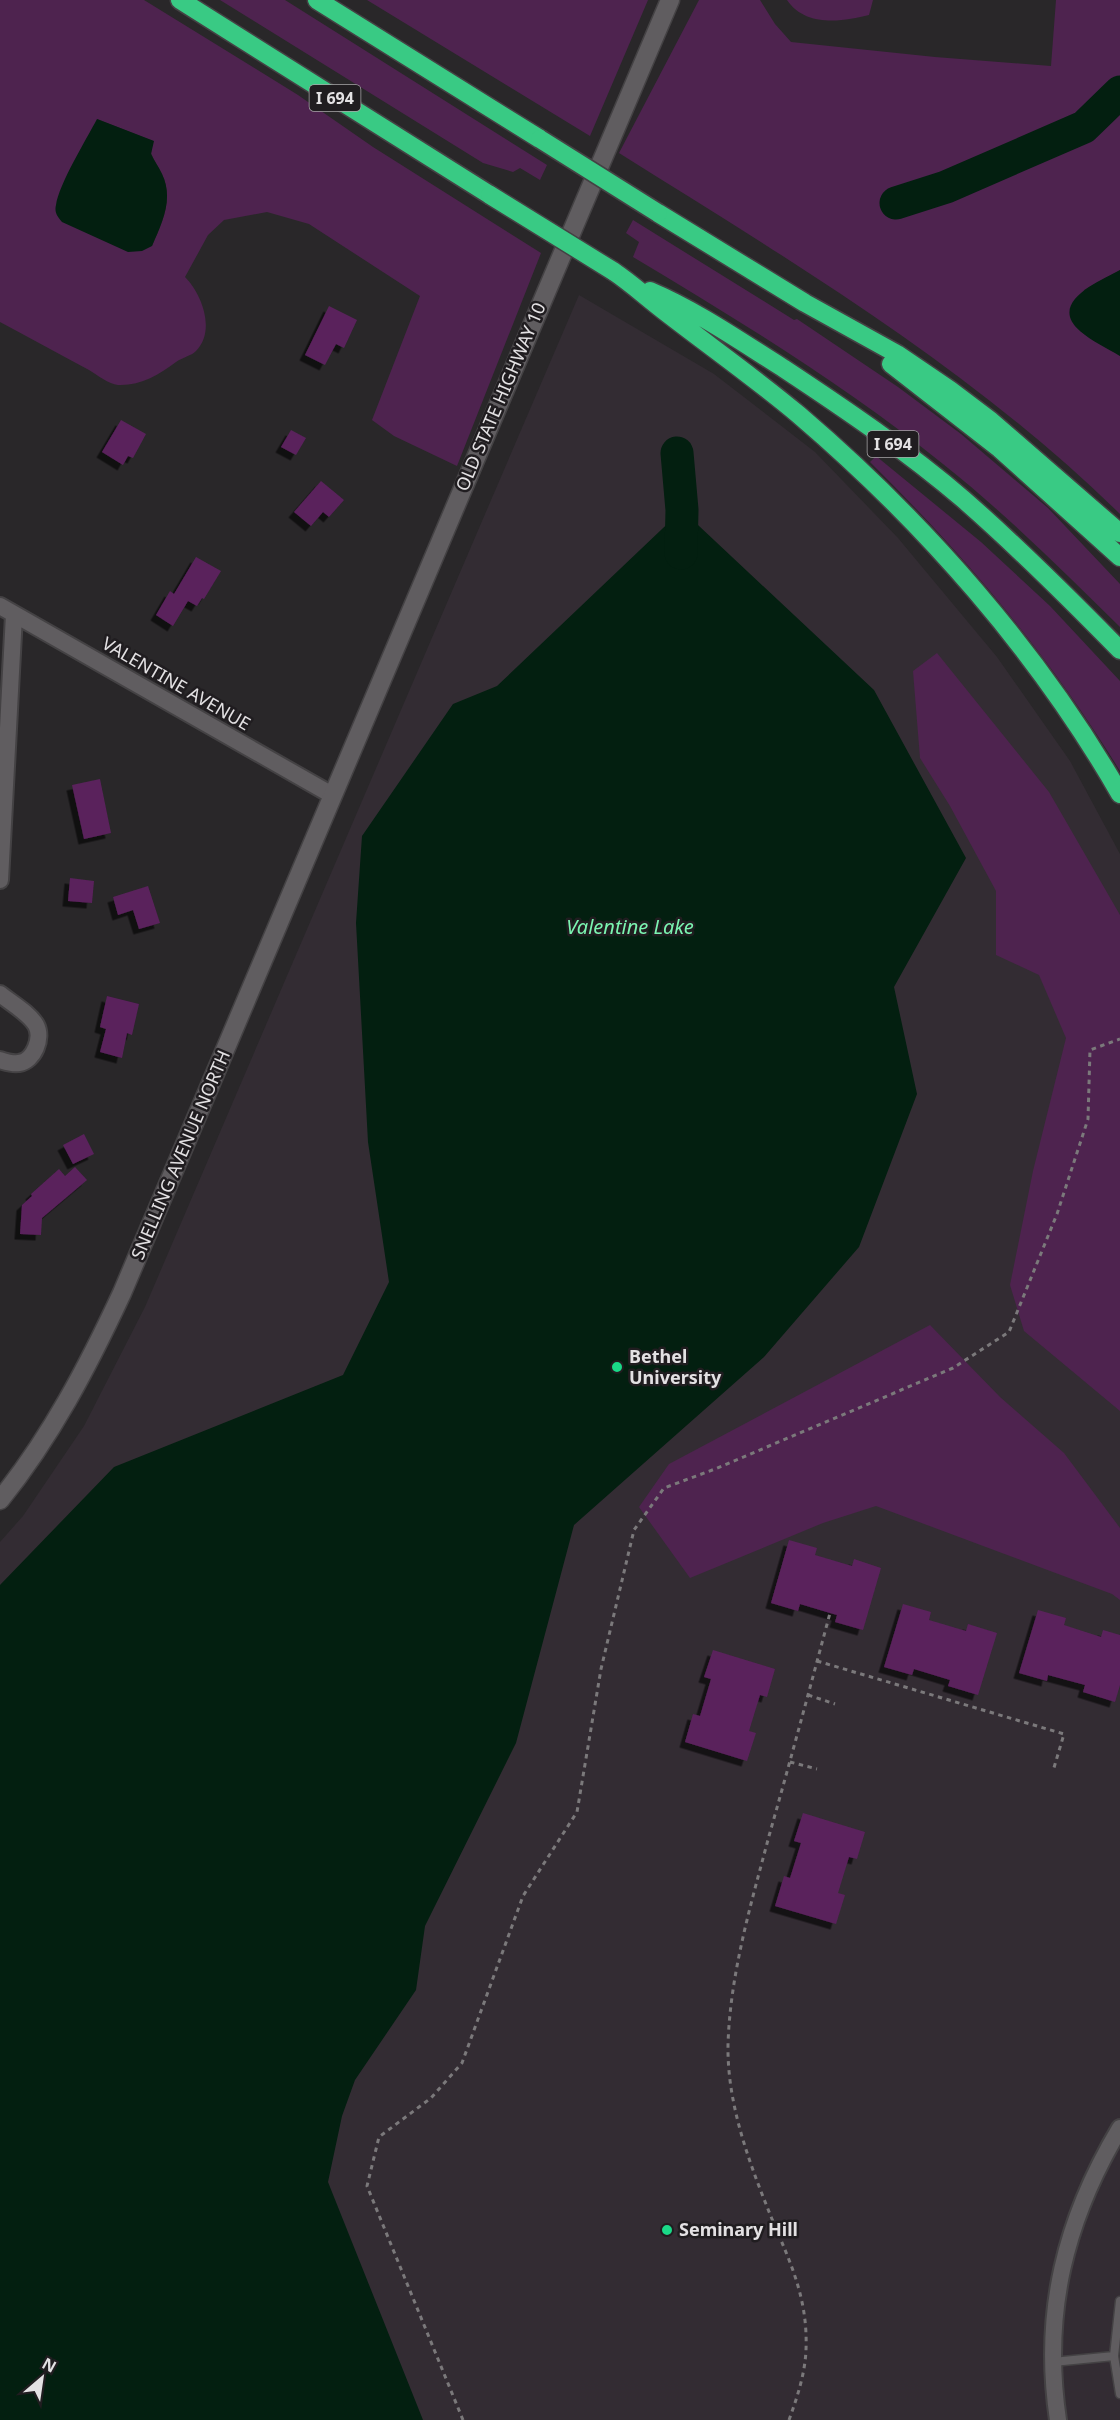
<svg xmlns="http://www.w3.org/2000/svg" width="1120" height="2420" font-family="'Noto Sans',sans-serif">
	<defs>
		<filter id="shadow"><feDropShadow dx="-5.5" dy="5.5" stdDeviation="0" flood-color="#0009"/></filter>
	</defs>
	<rect width="100%" height="100%" fill="#292729"/>
	<!-- built -->
	<path fill="#332c33" d="M579,295L714,374L815,452L898,538L997,657L1070,761L1120,854V2420H0V1542L23,1516L84,1426L145,1307Z"/>
	<!-- green -->
	<path fill="#4e234f" fill-rule="evenodd" d="M0,0H144L298,95L373,147L541,253L457,466L394,436L372,420L420,296L309,224L267,212L224,220L208,235L185,277C202,294 216,331 196,351C191,356 183,357 176,362C159,375 140,386 118,385C109,384 97,375 89,370C59,354 30,338 0,322ZM97,119L153,141L151,153C154,161 159,167 162,174C174,199 162,223 152,246Z
		M220,0H285L547,165L540,180L520,168L513,172L483,163Z
		M367,0H648L590,136Z
		M699,0H760L775,24L791,42L935,57L1051,66L1056,0H1120V270L1084,290L1080,331L1120,356V514C972,369 793,262 619,153Z
		M787,0H873L869,15C842,22 805,27 787,0Z
		M633,220L794,320L797,319L898,387L961,434L1048,508L1120,584V627C1063,571 1006,514 943,464C846,386 740,321 633,257L639,242L626,233Z
		M876,456L981,542L1050,606L1120,681V771C1049,655 967,558 870,462Z
		M937,653L1049,792L1120,915V1411L1024,1331L1010,1285L1033,1171L1066,1038L1039,975L996,955V891L950,806L920,758L913,671Z
		M930,1325L1000,1397L1064,1453L1120,1528V1600L1112,1594L876,1506L823,1523L690,1578L639,1507L669,1464Z"/>
	<!-- water -->
	<path fill="#031f10" d="M97,119L154,141L151,154C154,161 159,167 162,174C174,199 162,223 152,246L142,251L128,252L62,222C58,217 54,213 56,205C59,184 86,140 97,119Z
		M1120,270V356C1107,348 1091,341 1080,331C1047,302 1100,281 1120,270Z
		M682,510L874,690L966,858L894,987L917,1094L859,1247L764,1357L574,1525L516,1743L425,1926L416,1990L355,2080L342,2116L328,2182L423,2420H0V1585L114,1467L343,1375L389,1282L368,1142L356,923L362,836L453,704L497,686Z"/>
	<g fill="none" stroke-linecap="round" stroke-linejoin="round">
		<!-- river -->
		<path stroke="#031f10" stroke-width="33" d="M896,203L946,187L1084,127L1120,92
			M677,453L682,510L681,553"/>
	</g>
	<!-- building -->
	<path fill="#5a215c" filter="url(#shadow)" d="M329,306L357,320L344,348L336,344L325,365L305,355Z
		M121,420L146,434L133,458L128,456L123,465L102,452Z
		M291,430L306,438L296,455L281,447Z
		M321,481L344,500L329,517L323,512L311,526L294,512Z
		M196,557L221,571L204,599L202,598L197,606L188,601L173,626L156,615L170,591L174,594Z
		M100,779L111,833L84,839L72,785Z
		M70,878L94,881L92,903L68,901Z
		M148,886L160,923L139,929L133,910L118,915L113,897Z
		M107,996L139,1004L132,1035L127,1033L122,1058L100,1052L106,1029L100,1027Z
		M84,1134L94,1154L73,1164L63,1145Z
		M75,1167L87,1180L42,1218L41,1235L20,1234L22,1205L32,1196L31,1194L59,1169L65,1176Z
		M789,1540L817,1548L815,1555L852,1566L854,1559L881,1568L863,1630L835,1622L837,1615L830,1613L800,1604L798,1611L771,1603Z
		M903,1604L931,1612L929,1620L966,1631L968,1624L997,1633L978,1695L948,1686L950,1680L914,1669L912,1675L884,1667Z
		M1038,1610L1066,1618L1064,1625L1101,1637L1103,1630L1120,1635V1685L1115,1702L1083,1692L1085,1685L1048,1675L1047,1681L1019,1673Z
		M713,1650L775,1669L767,1697L760,1695L749,1731L756,1733L747,1761L685,1742L693,1714L700,1716L711,1679L704,1677Z
		M803,1813L865,1832L857,1859L849,1857L838,1893L845,1895L836,1924L775,1906L784,1876L790,1878L801,1843L794,1841Z"/>
	<g fill="none" stroke-linecap="round" stroke-linejoin="round">
		<!-- lane casing -->
		<g stroke="#444244" stroke-width="11">
			<path id="lane" d="M1120,2301L1114,2356L1120,2394
				M1053,2362L1114,2356"/>
		</g>
		<!-- street casing -->
		<g stroke="#444244" stroke-width="20">
			<path id="street" d="M0,606L332,795
				M0,880L14,615
				M0,994C11,1003 29,1013 36,1025C43,1038 34,1061 19,1063C13,1064 6,1062 0,1060
				M1058,2420C1042,2313 1065,2220 1120,2128"/>
		</g>
		<!-- secondary casing -->
		<g stroke="#444244" stroke-width="21">
			<path id="secondary" d="M0,1500C51,1437 88,1366 122,1293L670,0"/>
		</g>
		<!-- highway casing -->
		<g stroke="#444244" stroke-width="21">
			<path id="highway" d="M180,0L490,195
				M317,0L540,139
				M658,213L805,303L897,354L950,390L991,421L1120,533
				M613,271C631,283 646,297 663,310C708,345 755,378 799,415C924,522 1038,651 1120,794
				M650,291C697,311 740,341 783,368C845,409 907,451 963,499C1018,547 1069,598 1120,650
				M891,364L1000,449L1120,557"/>
		</g>
		<!-- path -->
		<path stroke="#7b797b" stroke-width="3" stroke-dasharray="4.5 4.5" stroke-linecap="butt" d="M817,1661L1064,1734L1053,1771
			M808,1695L835,1704
			M790,1762L817,1769
			M463,2420L367,2186L379,2137L431,2098L462,2063L523,1896L577,1812L601,1669L634,1530L664,1488L715,1469L953,1368L1009,1332L1057,1214L1088,1119L1090,1050L1120,1039
			M789,2420C797,2398 805,2374 806,2350C808,2299 791,2264 772,2219C750,2165 727,2105 728,2045C730,1974 751,1904 769,1836C790,1762 810,1688 830,1613"/>
		<!-- lane -->
		<use href="#lane" stroke="#605d60" stroke-width="8"/>
		<!-- street -->
		<use href="#street" stroke="#605d60" stroke-width="16"/>
		<!-- secondary -->
		<use href="#secondary" stroke="#605d60" stroke-width="18"/>
		<!-- highway -->
		<use href="#highway" stroke="#39ca84" stroke-width="18"/>
		<!-- highway-bridge casing -->
		<g stroke="#444244" stroke-width="21" stroke-linecap="butt">
			<path id="highway-bridge" d="M540,139L658,213
				M490,195L613,271"/>
		</g>
		<!-- highway-bridge -->
		<use href="#highway-bridge" stroke="#39ca84" stroke-width="18"/>
	</g>
	<!-- markers -->
	<g fill="#1ad988" stroke="#201d20" stroke-width="2">
		<circle cx="617" cy="1367" r="6"/>
		<circle cx="667" cy="2230" r="6"/>
	</g>
	<g text-anchor="middle" stroke-width="5" stroke-linejoin="round" paint-order="stroke">
		<!-- shield labels -->
		<g fill="#201d20" stroke="#a8a6a8" stroke-width="1.5">
			<rect x="309.5" y="85" width="51" height="26" rx="4.5"/>
			<rect x="867.5" y="431" width="51" height="26" rx="4.5"/>
		</g>
		<g font-size="16" font-weight="bold" fill="#e3e1e3">
			<text x="335" y="104">I 694</text>
			<text x="893" y="450">I 694</text>
		</g>
		<!-- street labels -->
		<g font-size="18" fill="#e3e1e3" stroke="#201d20">
			<text transform="translate(501 397) rotate(-67)" y="6">OLD STATE HIGHWAY 10</text>
			<text transform="translate(176 684) rotate(30)" y="6">VALENTINE AVENUE</text>
			<text transform="translate(181 1155) rotate(-67)" y="6">SNELLING AVENUE NORTH</text>
		</g>
		<!-- poi labels -->
		<g font-size="18" font-weight="bold" fill="#e3e1e3" stroke="#201d20" text-anchor="start">
			<text x="629" y="1363">Bethel<tspan x="629" dy="21">University</tspan></text>
			<text x="679" y="2236">Seminary Hill</text>
		</g>
		<!-- water labels -->
		<g font-size="20" font-style="italic" fill="#7bf4b1" stroke="#201d20">
			<text x="630" y="934">Valentine Lake</text>
		</g>
	</g>
	<!-- north arrow -->
	<g transform="translate(42 2378) rotate(29)" stroke="#201d20" stroke-width="4.5" paint-order="stroke">
	<path d="M0-4.5L10 22L0 15L-10 22Z" fill="#e3e1e3"/>
	<text y="-9" font-size="16" font-weight="bold" text-anchor="middle" fill="#e3e1e3">N</text>
	</g>
</svg>
